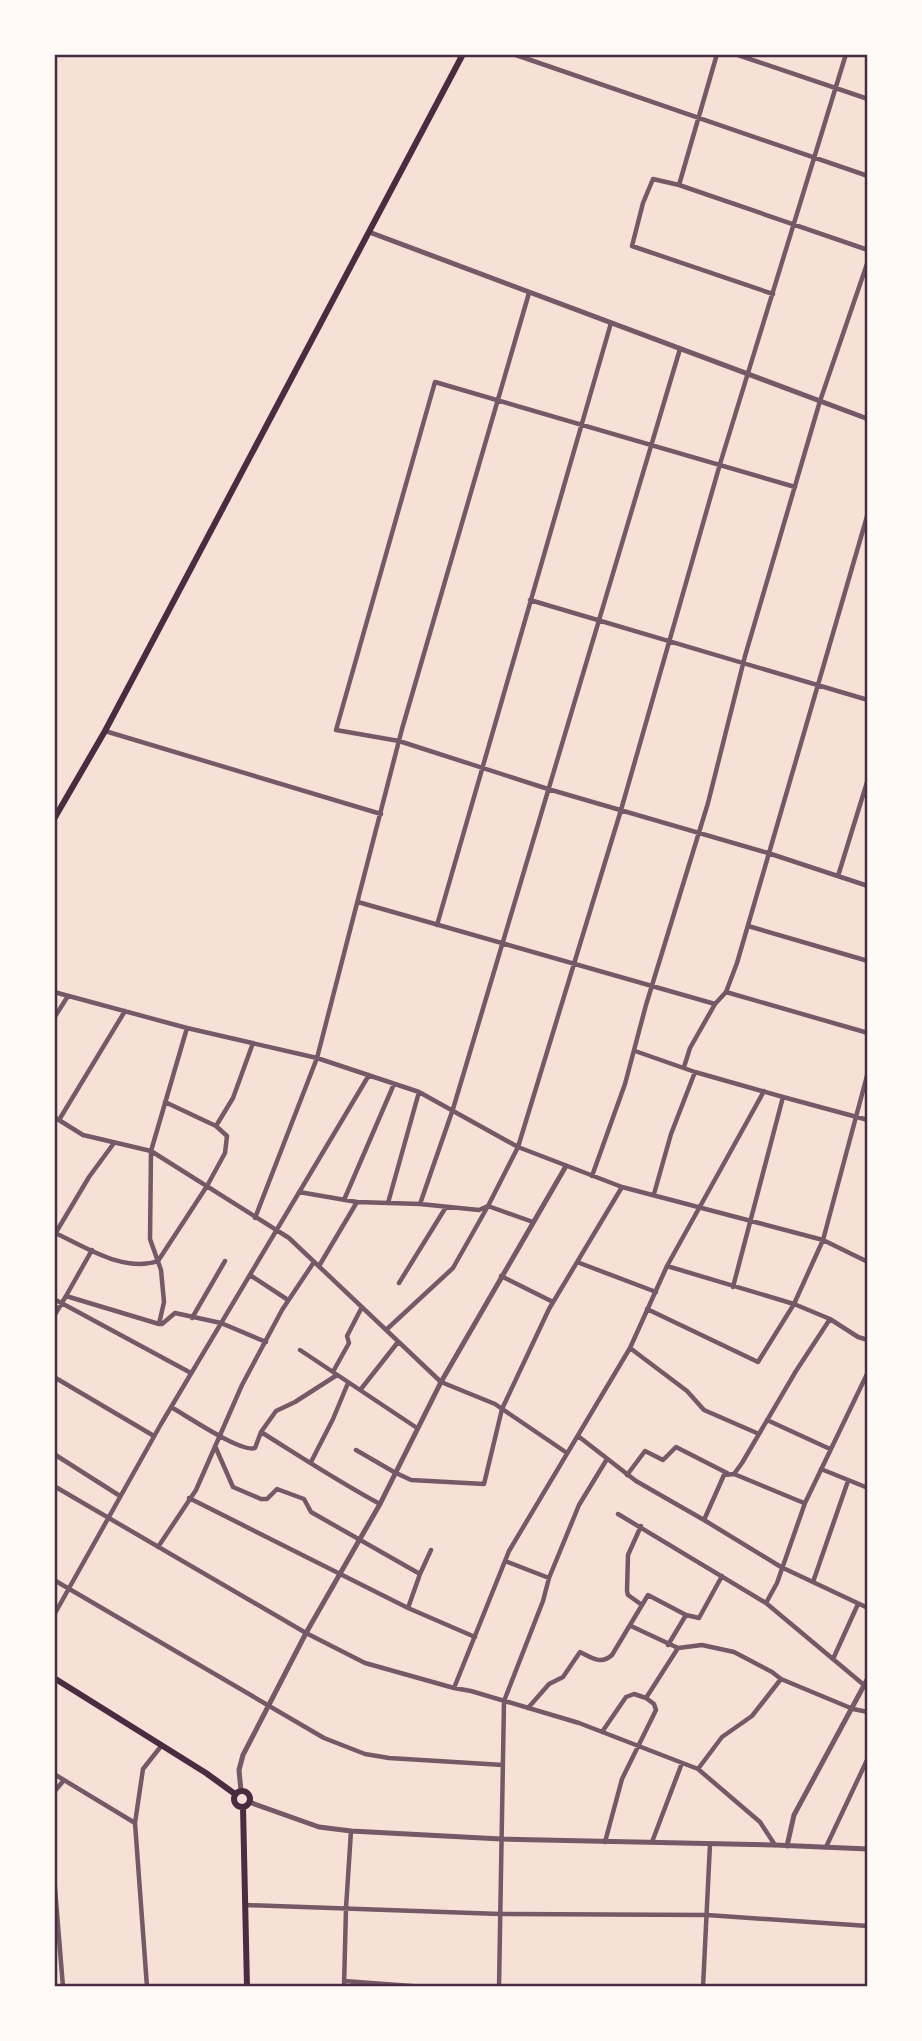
<svg xmlns="http://www.w3.org/2000/svg" width="922" height="2041" font-family="'Asap Condensed',sans-serif">
	<rect width="100%" height="100%" fill="#f7e1d7"/>
	<g fill="none" stroke-linecap="round" stroke-linejoin="round">
		<!-- minor -->
		<path stroke="#755966" stroke-width="4.5" d="M513,54L868,176
			M717,54L679,185L868,250
			M735,54L868,99
			M679,185L653,179L643,203L632,246L773,294
			M795,487L435,382L336,730L399,741L548,789L768,853L868,886
			M530,600L868,700
			M105,731L381,814
			M838,876L868,779
			M358,902L715,1004
			M437,925L611,323
			M748,926L868,961
			M54,992L187,1028L317,1058L419,1092L518,1147L622,1187L823,1240L868,1262
			M726,992L868,1033
			M54,1018L68,996
			M635,1051L695,1072L783,1097
			M684,1067L690,1048L715,1004L726,992L737,963L868,513
			M54,1117L83,1135L151,1151L289,1238L441,1382L495,1404L567,1453
			M59,1120L125,1011
			M216,1126L233,1098L253,1043
			M592,1176L625,1084L646,1005L708,803L745,656L820,401L868,261
			M299,1192L357,1202L420,1204L479,1210L488,1206L518,1147L621,810L720,464L846,54
			M654,1194L671,1134L695,1072
			M344,1200L394,1084
			M388,1203L419,1092
			M420,1204L453,1109L680,349
			M255,1218L317,1058L402,729L529,293
			M55,1233C86,1247 124,1273 158,1261L207,1186L225,1153L227,1136L216,1126L165,1102
			M55,1234L89,1177L114,1143
			M577,1262L656,1292
			M319,1266L357,1202
			M667,1266L794,1304L830,1319L858,1337L868,1340
			M250,1275L288,1300
			M501,1276L553,1302
			M399,1283L446,1207
			M733,1287L783,1097L868,1120
			M66,1296L92,1250
			M54,1299L191,1373
			M647,1309L758,1362L794,1304L823,1240L868,1072
			M54,1316L66,1296L159,1324H162L175,1313L221,1323L266,1342
			M192,1318L225,1261
			M159,1324L164,1302L161,1270L150,1239L151,1151L187,1028
			M386,1330L453,1268L488,1206L533,1222
			M630,1348L687,1391L704,1410L759,1434
			M300,1350L417,1428
			M334,1370L349,1343L347,1336L362,1307
			M337,1375L295,1402L276,1411L261,1432C301,1457 339,1482 380,1504
			M54,1377L154,1436
			M361,1389L398,1342
			M171,1407C187,1416 241,1453 255,1448L261,1432
			M767,1420L830,1449
			M578,1436L636,1481L704,1520L724,1475L734,1474L742,1463L796,1371L830,1319
			M215,1446L233,1487L261,1499H267L277,1489L304,1499L311,1512L420,1574L408,1608
			M356,1450L394,1472L411,1480L484,1484L502,1409L549,1309L622,1187
			M54,1454L120,1496
			M311,1462L333,1419L348,1383
			M821,1469L868,1488
			M734,1474L804,1503
			M627,1475L645,1451L663,1460L676,1447L727,1473
			M54,1486L306,1633L365,1663L454,1688L471,1691L579,1723L698,1769L760,1822L775,1845
			M189,1498L408,1608L475,1637
			M618,1514L766,1603L864,1685
			M704,1520L781,1567L868,1608
			M641,1526L628,1555L627,1591L628,1595L642,1605
			M158,1547L196,1490L242,1385L282,1310L314,1262
			M505,1561L549,1578
			M420,1574L431,1550
			M54,1580L324,1738L365,1754L389,1758L503,1765
			M813,1582L848,1481
			M766,1603L777,1583L805,1503L868,1372
			M54,1615L161,1424L369,1075
			M631,1626L678,1648L702,1645L734,1652L772,1672L781,1679L853,1709L868,1712
			M668,1645L686,1615L699,1618L722,1576
			M833,1659L858,1604
			M454,1688L509,1551L630,1348L667,1266L764,1091
			M528,1708L549,1684L563,1677L580,1652C592,1658 601,1665 612,1655L648,1595L686,1615
			M602,1732L626,1697L634,1694L646,1698L678,1648
			M698,1769L722,1737L752,1716L781,1679
			M54,1774L135,1823
			M54,1792L64,1780
			M605,1842L622,1779L656,1710L654,1704L646,1698
			M652,1842L682,1763
			M826,1847L868,1758
			M54,1876L63,1987
			M245,1905L500,1914L707,1915L868,1926
			M344,1981L425,1987
			M147,1987L135,1823L143,1769L162,1745
			M344,1987L346,1908L351,1831
			M499,1987L504,1701L543,1601L549,1578L579,1505L607,1459
			M703,1987L710,1844"/>
		<!-- tertiary -->
		<path stroke="#755966" stroke-width="5" d="M369,232L868,419
			M241,1791L239,1770L243,1755L306,1633L380,1504L441,1382L566,1166
			M249,1802L319,1827L351,1831L501,1839L775,1845L868,1849
			M787,1846L794,1815L868,1678"/>
		<!-- secondary -->
		<path stroke="#4a2c40" stroke-width="6" d="M54,819L105,731L463,54
			M54,1678L206,1773L235,1794
			M234 1799a8 8 0 1 1 16 0a8 8 0 1 1-16 0Z
			M243,1807L247,1987"/>
	</g>
	<!-- border -->
	<rect width="922" height="2041" fill="none" stroke="#fffaf5" stroke-width="112"/>
	<rect x="56" y="56" width="810" height="1929" fill="none" stroke="#4a2c40" stroke-width="2.5"/>
</svg>
